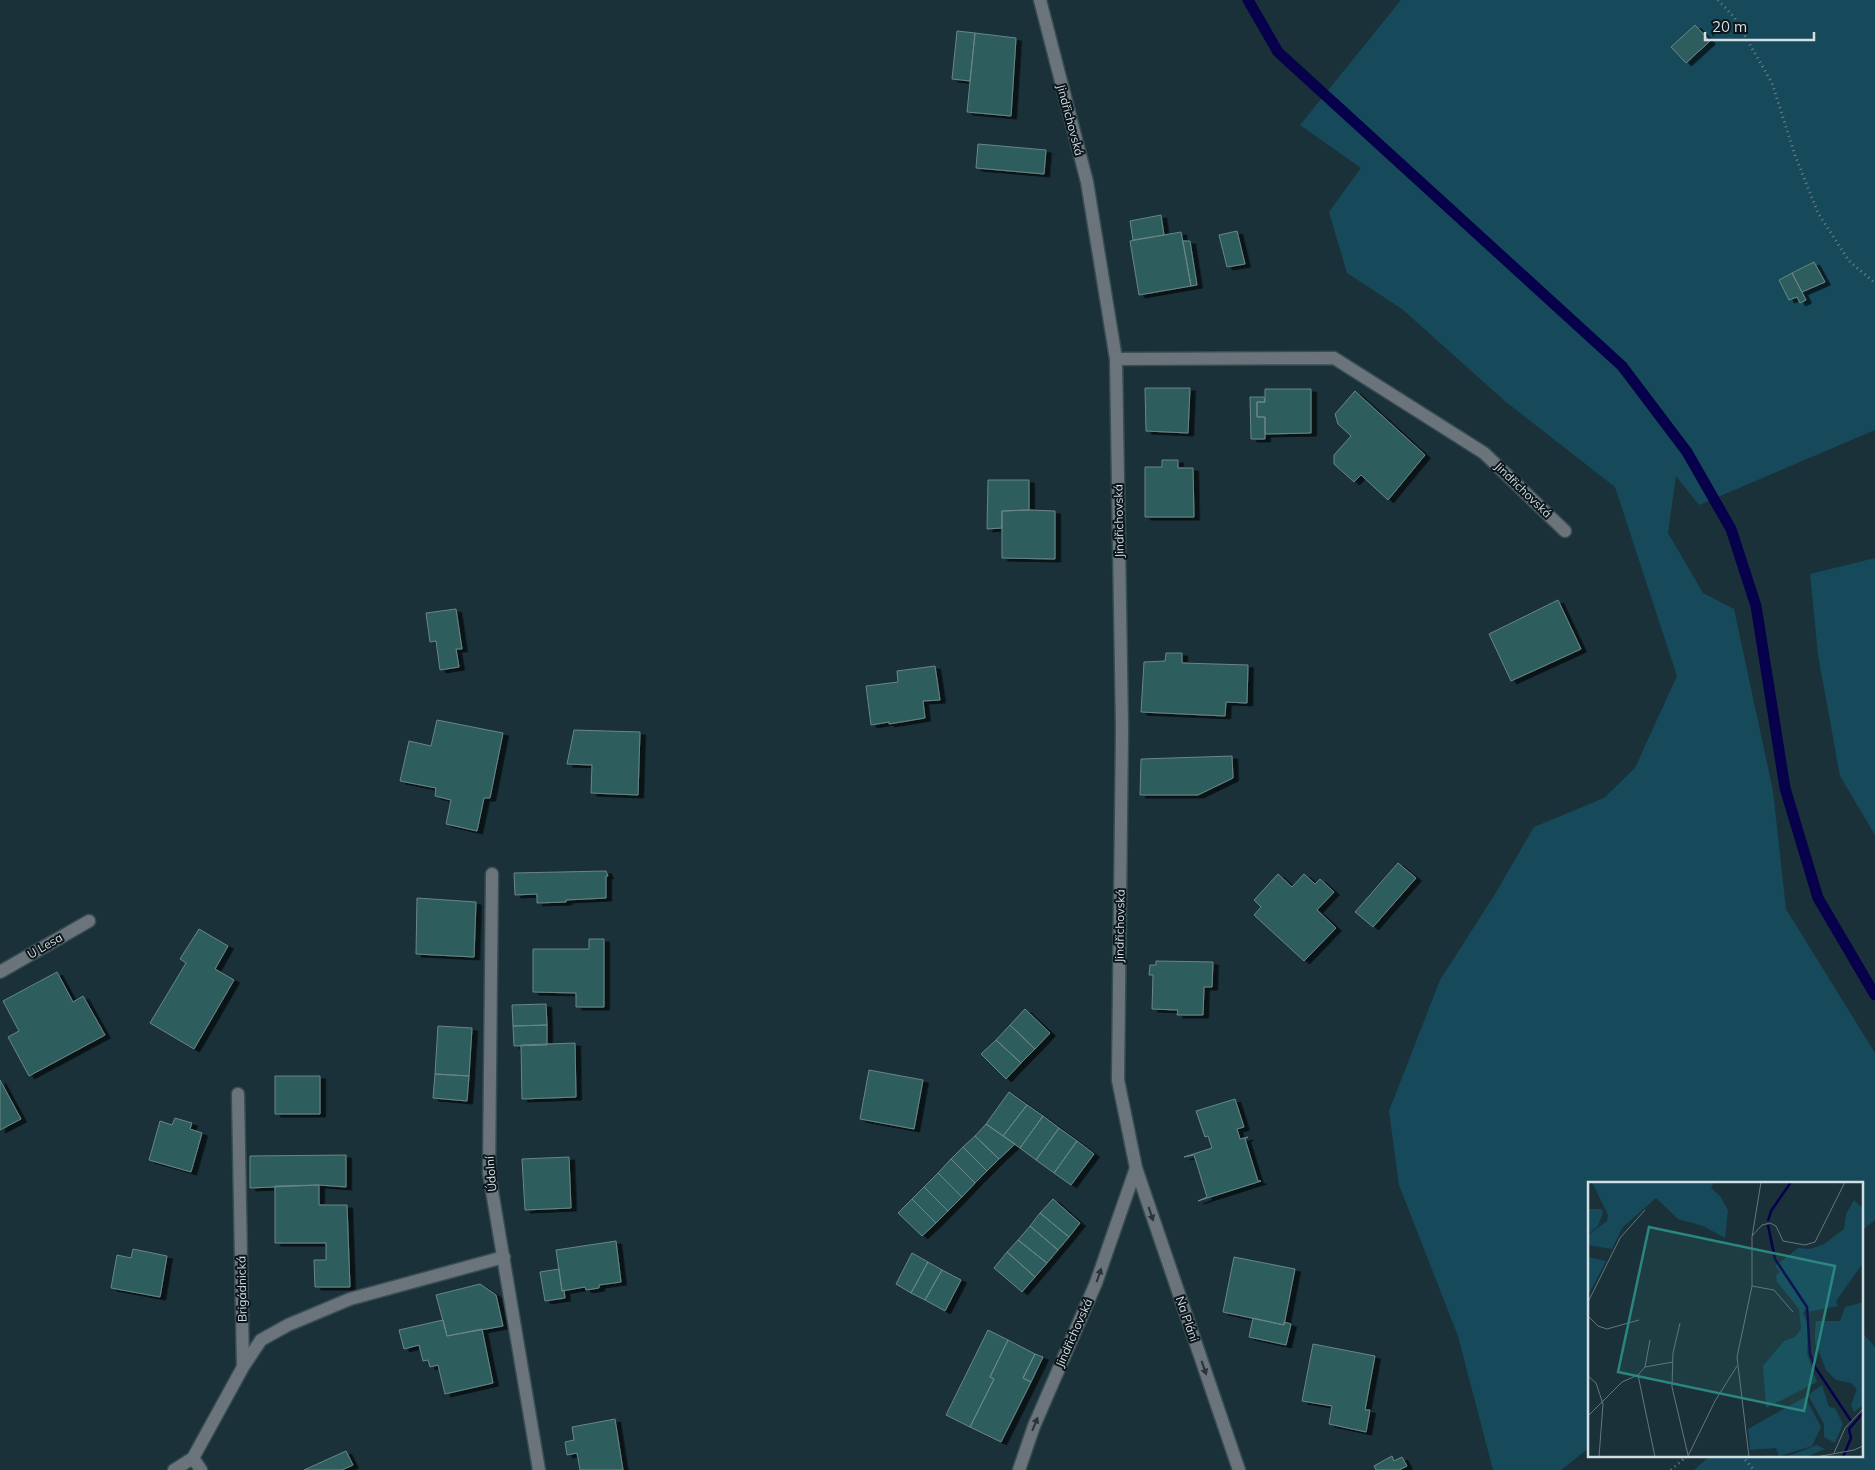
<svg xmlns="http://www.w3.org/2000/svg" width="1875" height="1470" font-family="Mulish,sans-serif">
	<defs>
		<filter id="shadow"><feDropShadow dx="5.5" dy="3" stdDeviation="0" flood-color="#0009"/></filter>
	</defs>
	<rect width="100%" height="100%" fill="#1a3139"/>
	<!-- green -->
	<path fill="#164a5a" d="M1401,0H1875V430L1699,505L1676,476L1668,533L1703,593L1734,609L1773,791L1786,909L1875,1053V1220L1861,1231V1184H1589V1448L1561,1470H1493L1458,1336L1399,1185L1389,1111L1440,980L1495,894L1534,827L1604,798L1635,768L1677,676L1615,487L1506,402L1402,309L1347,273L1329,212L1361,168L1300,125Z
		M1875,558V835L1840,776L1818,655L1810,574Z
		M1861,1331L1875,1347V1470H1694L1710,1456H1861Z"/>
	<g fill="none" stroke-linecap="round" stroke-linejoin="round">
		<!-- stream -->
		<path stroke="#07004a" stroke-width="11" d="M1248,0L1278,52L1622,366L1687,452L1731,529L1756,606L1785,788L1818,898L1875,995"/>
	</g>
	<!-- building -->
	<path fill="#2e5d5d" stroke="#6a8686" filter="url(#shadow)" d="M1695,25L1710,41L1686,63L1671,47Z
		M957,31L975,33L970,81L952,79Z
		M975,33L1016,38L1011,116L967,112Z
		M978,144L1046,150L1044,174L976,168Z
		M1161,215L1164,235L1133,240L1130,221Z
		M1237,231L1245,264L1227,267L1219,235Z
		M1181,232L1191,286L1139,295L1130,241Z
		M1183,241H1190L1197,285L1191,286Z
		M1814,262L1825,282L1802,292L1792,273Z
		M1792,273L1806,300L1800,303L1797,297L1789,300L1779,280Z
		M1145,388H1190L1188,433L1146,431Z
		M1265,389H1311V433L1265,434V417H1257V402H1265Z
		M1355,391L1425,455L1388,500L1361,475L1354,482L1334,464V455L1351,436L1338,424L1335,414Z
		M1250,397H1264L1265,402H1257V417H1265V439H1251Z
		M1162,460H1178V468H1193L1194,517H1145V467H1162Z
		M988,480H1029V510L1002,511V528L987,529Z
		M1029,510L1055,511V559L1002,558V511Z
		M1558,600L1581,649L1511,681L1489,634Z
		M456,609L462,649H456L459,667L440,670L436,641L430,642L426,613Z
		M1166,653H1182V663L1248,665L1247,703L1226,702L1225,716L1141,712L1144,662L1165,661Z
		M935,666L940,700L923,701L925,718L889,724V722L871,725L866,686L898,682L897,671Z
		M437,720L503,733L490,798H484L477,831L446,824L451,800L435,796L436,788L400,781L409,741L431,746Z
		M574,730L640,732L638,795L591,793L592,765L567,764Z
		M1232,756L1233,778L1198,795H1140L1141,759Z
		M1398,863L1416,878L1373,927L1355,912Z
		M606,871L608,876H606V898L566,900V902L537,903V894L515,895L514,873Z
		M1278,874L1292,887L1304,874L1315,884L1320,879L1334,892L1317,910L1336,928L1304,961L1254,915L1261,907L1254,900Z
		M417,898L476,902L474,957L416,954Z
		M199,929L228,946L215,969L234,980L194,1049L150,1023L186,963L180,959Z
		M589,939H604V1007H576V993L533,992V949H589Z
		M1156,961L1213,962L1212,987H1204L1203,1015H1177L1178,1010L1152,1009L1153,975H1149L1150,965H1156Z
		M57,972L73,1002L83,996L105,1035L29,1076L8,1037L19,1031L3,1001Z
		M546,1004L547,1025L513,1026L512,1005Z
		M1025,1009L1050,1033L1035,1049L1010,1025Z
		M547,1025V1045L514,1046L513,1026Z
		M1010,1025L1035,1049L1021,1063L996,1040Z
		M438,1026L472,1028L469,1076L435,1074Z
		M996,1040L1021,1063L1006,1079L981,1054Z
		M575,1043L576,1097L522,1099L521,1045Z
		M869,1070L923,1080L914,1129L860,1119Z
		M435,1074L469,1076L467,1101L433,1098Z
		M275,1076H320V1114H275Z
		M0,1080L21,1119L0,1130Z
		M1009,1092L1027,1105L1003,1136L986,1124Z
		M1235,1099L1244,1127L1237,1129L1240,1139L1248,1137L1245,1139L1258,1181H1261L1198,1201L1207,1197L1194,1155L1184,1157L1212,1148L1208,1136L1205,1137L1196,1111Z
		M1027,1105L1043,1116L1020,1148L1003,1136Z
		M1043,1116L1059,1128L1036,1160L1020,1148Z
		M175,1118L192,1123L190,1129L202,1133L191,1172L149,1160L160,1121L172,1125Z
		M986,1124L1015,1144L999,1159L975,1136Z
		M1059,1128L1077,1141L1054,1173L1036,1160Z
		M975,1136L999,1159L987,1171L963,1147Z
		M1077,1141L1094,1154L1071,1185L1054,1173Z
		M963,1147L987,1171L975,1183L951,1159Z
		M346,1155V1187L319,1185L250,1188V1156Z
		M569,1157L571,1208L525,1210L522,1159Z
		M951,1159L975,1183L962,1197L938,1173Z
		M938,1173L962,1197L948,1211L924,1187Z
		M319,1185V1205H347L350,1287H315L314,1260H326V1243H275V1186Z
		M924,1187L948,1211L936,1223L912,1199Z
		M912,1199L936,1223L922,1236L898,1213Z
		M1053,1199L1080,1223L1069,1237L1040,1213Z
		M1040,1213L1069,1237L1058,1250L1030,1226Z
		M1030,1226L1058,1250L1047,1263L1018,1240Z
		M1018,1240L1047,1263L1035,1277L1007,1252Z
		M616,1241L621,1282L599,1285V1288L586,1290L585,1287L562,1291L556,1250Z
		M133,1249L167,1256L160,1297L111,1288L117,1255L131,1258Z
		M1007,1252L1035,1277L1022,1292L994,1268Z
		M912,1253L928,1262L911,1293L896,1284Z
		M1234,1257L1295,1269L1284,1325L1223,1312Z
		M928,1262L942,1270L925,1300L911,1293Z
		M559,1269L562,1291L564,1290L565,1298L545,1301L540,1272Z
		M942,1270L961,1280L945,1311L925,1300Z
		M480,1284L496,1295L503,1326L447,1336L436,1295Z
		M1253,1318L1284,1325V1322L1291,1324L1286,1345L1249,1337Z
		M443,1320L447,1336L482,1329L493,1383L445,1394L438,1365L430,1367L428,1360L423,1361L419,1345L404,1349L399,1330Z
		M988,1330L1008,1340L990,1377L994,1379L970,1427L946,1415Z
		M1008,1340L1035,1354L1023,1378L1031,1382L1001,1442L970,1427L994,1379L990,1377Z
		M1313,1344L1375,1356L1365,1410H1370L1366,1432L1329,1424L1332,1406L1302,1401Z
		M1035,1354L1043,1357L1031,1382L1023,1378Z
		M615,1419L623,1470H580L577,1453L567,1455L565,1442L574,1440L572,1427Z
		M346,1451L353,1465L342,1470H304Z
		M1392,1456L1394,1461L1402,1457L1407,1466L1399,1470H1376L1374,1466Z"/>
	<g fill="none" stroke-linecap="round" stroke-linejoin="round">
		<!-- minor casing -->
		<g stroke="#374d54" stroke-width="15">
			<path id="minor" d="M1040,0L1087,182L1116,359L1122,729L1118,1080L1136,1168L1239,1470
				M1116,359L1334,358L1484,453L1565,531
				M492,874L489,1173L539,1470
				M0,972L89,921
				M243,1367L261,1340L288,1325L350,1299L504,1257
				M193,1458L201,1470
				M174,1470L193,1458L243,1367L238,1094
				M1019,1470L1034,1426L1096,1283L1136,1168"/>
		</g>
		<!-- path -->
		<path stroke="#6d8086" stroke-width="3" stroke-dasharray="1 4" stroke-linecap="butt" d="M1718,0L1734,17L1772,83L1795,155L1818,213L1849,261L1875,283
			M1742,1456L1754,1470
			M1671,1470L1687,1456"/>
		<!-- minor -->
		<use href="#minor" stroke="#6c747b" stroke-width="12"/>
	</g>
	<!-- one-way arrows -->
	<defs><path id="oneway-solid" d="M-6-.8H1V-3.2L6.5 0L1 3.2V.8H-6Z" transform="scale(1.25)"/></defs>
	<g fill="#2a3338">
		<use href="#oneway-solid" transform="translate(1151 1214) rotate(71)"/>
		<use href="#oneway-solid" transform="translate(1099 1275) rotate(-71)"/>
		<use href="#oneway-solid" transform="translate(1204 1368) rotate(71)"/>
		<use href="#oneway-solid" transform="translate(1035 1424) rotate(-68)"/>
	</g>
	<g text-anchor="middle" stroke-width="4" stroke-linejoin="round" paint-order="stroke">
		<!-- street labels -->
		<g font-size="12" fill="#d1dfe4" stroke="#0d171b">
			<text transform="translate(1070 120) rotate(75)" y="4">Jindřichovská</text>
			<text transform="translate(1523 490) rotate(44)" y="4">Jindřichovská</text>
			<text transform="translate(1119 521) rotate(-91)" y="4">Jindřichovská</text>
			<text transform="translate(1120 926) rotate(-89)" y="4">Jindřichovská</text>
			<text transform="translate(45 946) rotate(-30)" y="4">U Lesa</text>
			<text transform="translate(491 1174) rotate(-95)" y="4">Údolní</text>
			<text transform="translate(242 1289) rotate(-91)" y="4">Brigádnická</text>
			<text transform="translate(1187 1319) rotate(71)" y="4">Na Pláni</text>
			<text transform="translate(1074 1333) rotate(-66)" y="4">Jindřichovská</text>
		</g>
	</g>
	<!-- overview -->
	<g transform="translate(1588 1182)">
		<rect width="275" height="275" fill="#1a3139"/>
		<path d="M4,0H126L123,6L132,14L140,28L137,56L115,44L90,37L68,16L34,46L24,67L0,63V53L19,39L20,33ZM266,18L275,27V81L248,119L250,124L219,130L217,127L215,132L220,141L219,172L229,200L178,226L175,184L196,159L207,155L213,147L211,127L189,100L188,93L192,90L187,84L210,66L222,67L236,62L256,47L258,32ZM0,27H14L15,31L10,44L0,52ZM0,75L18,79L2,110L0,109ZM275,120V223L266,230L263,223L269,207L263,201L248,198L238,188L227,160V148L228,139H252L257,125ZM234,203L241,225L247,226L255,242L247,261L236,255V242L220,213ZM217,215L233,245L224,264L191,274L188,266L162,268L160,247ZM229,263L237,267L218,275H198Z" fill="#164a5a"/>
		<path fill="none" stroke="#07004a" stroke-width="2.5" d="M180,39L183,29L203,0M180,43L187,77L219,125L222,172L227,185L263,239M255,275L263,256L261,247L275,231"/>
		<path fill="none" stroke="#63777d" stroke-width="1" d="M164,54L174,43L182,41L188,44L195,59L217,63L227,60L257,0M164,104L186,108L205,130M0,120L32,56L57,28M0,134L10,144L19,147L51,138M92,141L85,171L84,205L100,273M57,185L85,180M50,193L67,275M0,194L8,201L15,222L11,275M0,234L34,200L50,193L57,185L62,158M246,271L257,246L275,227M100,274L127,219L149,184M161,275L149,175L164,104V55L173,0M228,275L266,268L275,264"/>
		<path fill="#2c8680" fill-opacity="0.15" stroke="#2c8680" stroke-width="2.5" d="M61,45L247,84L216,229L30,190Z"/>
		<rect width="275" height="275" fill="none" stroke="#d1dfe4" stroke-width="2.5"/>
	</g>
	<!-- scale -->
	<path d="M1705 32v8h109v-8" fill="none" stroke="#d1dfe4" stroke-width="2.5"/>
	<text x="1712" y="32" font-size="15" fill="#d1dfe4" stroke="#0d171b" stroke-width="4" paint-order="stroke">20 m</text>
</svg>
